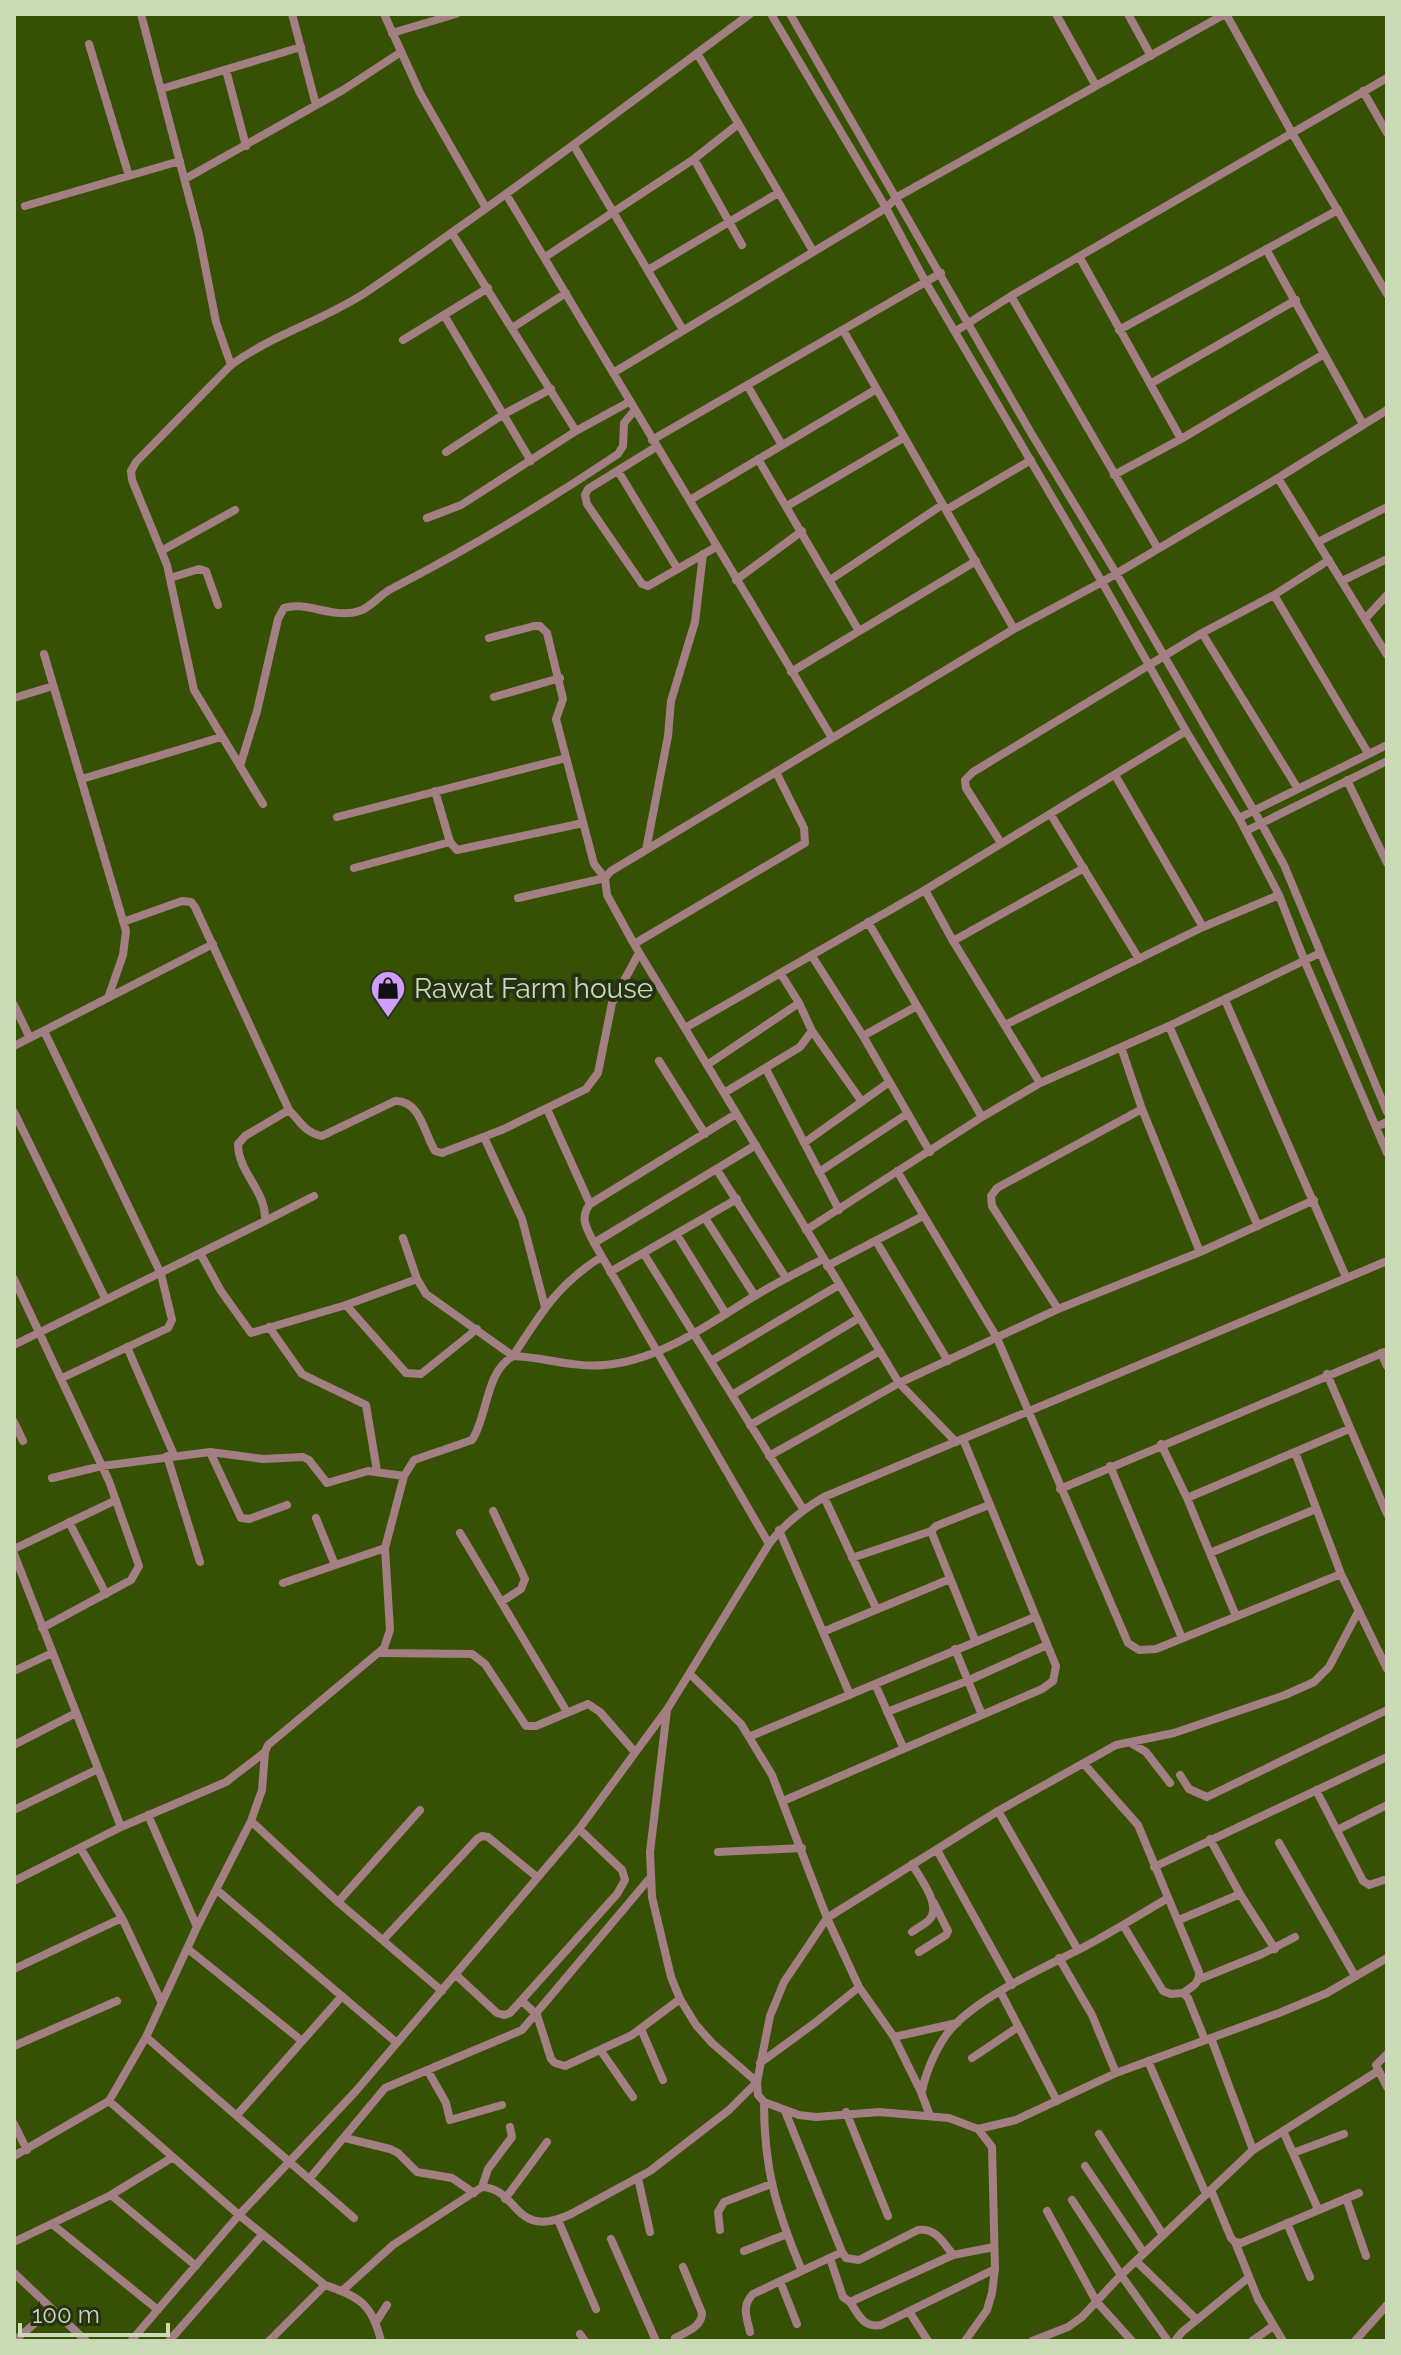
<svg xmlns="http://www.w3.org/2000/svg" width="1401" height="2355" font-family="Raleway,sans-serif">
	<rect width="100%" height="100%" fill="#375104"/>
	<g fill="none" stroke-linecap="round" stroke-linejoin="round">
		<!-- street -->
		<path stroke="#a37f84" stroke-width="8" d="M141,14L199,235L216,322L231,365
			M292,14L316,105
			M384,14L420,93L486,208
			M771,14L886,208L925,281L1102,582L1186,731L1239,818L1279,895L1305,962L1387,1153
			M790,14L1031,433L1116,573L1261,823L1284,865L1387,1112
			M1056,14L1096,86
			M1128,14L1151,56
			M1226,14L1292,133L1387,294
			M392,33L456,14
			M89,44L129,176
			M697,53L813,251
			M226,70L246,146
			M161,89L301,47
			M1363,91L1387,133
			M574,146L683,330
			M694,159L742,245
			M185,179L343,90L401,52
			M506,194L832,738
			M25,206L180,161
			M452,233L576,431
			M1266,249L1363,424
			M545,257L694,159L737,125
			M1080,258L1181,439
			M648,270L778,193
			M1011,296L1157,547
			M444,315L531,461
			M512,328L566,293
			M843,330L1014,629
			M1119,330L1338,210
			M956,331L1011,296L1387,78
			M403,340L488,288
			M613,373L886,208L897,197L1225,14
			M1150,384L1296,300
			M747,385L782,445
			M652,440L941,273
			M656,447L588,489L585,495L587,504L642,584L648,586L716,547
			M446,452L504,414L551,389
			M758,459L859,631
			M618,471L677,568
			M1114,475L1181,439L1324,354
			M1278,478L1387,655
			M690,500L875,390
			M787,506L903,438
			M946,510L1031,460
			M427,518L461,505L576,431L629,402
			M1318,542L1387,507
			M161,551L235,510
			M170,578L199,569L206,571L218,605
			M736,580L802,531
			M830,580L942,505
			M1342,581L1387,559
			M1274,595L1368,753
			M1365,619L1387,595
			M1202,633L1298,789
			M489,638L534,626H540L547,633L563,699L556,719L594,864L605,878L518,898
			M44,654L126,931L123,955L108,998
			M791,672L976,561
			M494,697L560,678
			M14,698L53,686
			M240,766L257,711L278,619L284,608C306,600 335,621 362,610C373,605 381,594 391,589C470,548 545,503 618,454L623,446L624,423L634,411
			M1115,775L1203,927
			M82,779L221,737
			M1347,780L1387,863
			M435,791L450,842L457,850L583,823
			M263,804L194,690L167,565L132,480L131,471L136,462L231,365C272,335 322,321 365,293C496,204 623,108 750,14
			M1051,815L1139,959
			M337,817L566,758
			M1239,818L1387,745
			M1246,831L1387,761
			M1001,843L966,788L965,780L973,772L1202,633L1274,595L1329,560
			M646,850L668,736L671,701L695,622L703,554
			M354,868L450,842
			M925,890L953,941L1040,1083
			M123,922L182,901L191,902L195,907L289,1110C300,1121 305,1133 322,1136L395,1101C420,1100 424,1133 435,1151L442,1153L504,1129L586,1089L598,1073L612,1003L639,953
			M868,922L982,1117
			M953,941L1084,868
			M634,944L805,843L804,828L776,772
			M812,956L863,1036L930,1152
			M1225,1000L1346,1277
			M14,1005L30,1038
			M1005,1025L1203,927L1279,895
			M1169,1026L1258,1226
			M685,1028L925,890L1186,731
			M44,1031L161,1274L172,1320L168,1328L62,1378
			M812,1031L862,1102
			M863,1036L917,1006
			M14,1046L213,944
			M1121,1047L1142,1109L1200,1252
			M659,1061L705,1134
			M707,1065L799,1003
			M766,1069L839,1210
			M724,1093L800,1047L812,1031L799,1003L781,974
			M547,1109L590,1204
			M14,1112L105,1298
			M736,1114L590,1204C579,1218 587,1229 594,1243L769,1544
			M1376,1127L1387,1122
			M484,1137L522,1219L545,1307
			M804,1143L888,1083
			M717,1170L786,1278
			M897,1171L997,1338L1128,1643L1139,1650L1156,1649L1341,1574
			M819,1172L907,1114
			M705,1218L755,1296
			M265,1221L314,1196
			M806,1230L982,1117L1040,1083L1169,1026L1320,953
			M677,1235L726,1314
			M403,1238L417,1279L426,1294L513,1356C541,1313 557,1285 601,1257
			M876,1241L948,1361
			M594,1243L756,1145
			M200,1253L221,1291L251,1333L346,1305L417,1279
			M644,1254L803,1509
			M827,1266L923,1216
			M610,1272L737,1199
			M14,1279L109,1481L139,1566L131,1580L42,1628
			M346,1305L406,1373L421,1374L477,1329
			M1058,1309L992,1206L991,1196L997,1188L1142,1109
			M269,1327L302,1374L366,1405L377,1471
			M14,1345L265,1221C267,1191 238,1173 238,1144L245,1136L289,1110
			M127,1347L174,1455
			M1381,1353L1387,1366
			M711,1361L839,1285
			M1327,1374L1387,1514
			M732,1395L859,1318
			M14,1422L23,1441
			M750,1425L880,1351
			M956,1442L899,1383L634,944L607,895L605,878L611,871L1014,629L1102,582L1278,478L1387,410
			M1161,1444L1187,1498L1236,1616
			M210,1452L241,1518L249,1519L287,1505
			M1295,1452L1341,1574L1387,1669
			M167,1456L200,1562
			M769,1456L899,1383L1058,1309L1200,1252L1314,1200
			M1110,1466L1182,1638
			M52,1478L102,1466L210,1452L263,1459L303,1457L309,1460L327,1483L368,1471L404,1476
			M1060,1489L1387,1351
			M824,1497L876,1608
			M1187,1498L1349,1429
			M493,1511L525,1579L521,1589L501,1602
			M316,1518L335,1565
			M69,1522L106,1594
			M779,1530L850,1695
			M460,1533L567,1712
			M14,1549L116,1500
			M1210,1553L1316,1509
			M14,1554L121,1827
			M852,1558L931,1531
			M283,1583L385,1548
			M825,1631L950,1579
			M975,1640L931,1531L936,1526L989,1505
			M955,1649L982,1715
			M380,1653L472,1654L485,1664L526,1726H536L588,1704L600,1712L634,1751
			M14,1671L52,1653
			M690,1674L741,1724L772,1775L827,1918L859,1987L894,2037L921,2092L930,2116
			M875,1684L903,1747
			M887,1712L967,1681L1047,1645
			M751,1736L1035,1617
			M1131,1743L1146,1752L1170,1783
			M14,1745L76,1713
			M1084,1764L1138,1825L1199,1972C1200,1984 1191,1987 1183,1993
			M1180,1775L1189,1789L1207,1797L1387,1710
			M1316,1790L1363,1881L1369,1885L1387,1879
			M783,1801L1042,1689L1053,1681L1056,1666L963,1439
			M14,1810L98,1769
			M998,1811L1078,1950
			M148,1815L197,1927
			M251,1821L338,1902L442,1991
			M1337,1830L1387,1805
			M1210,1839L1240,1894L1275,1949
			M1279,1843L1355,1976
			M81,1849L122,1918L161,2001
			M937,1850L1012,1985
			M718,1852L802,1848
			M912,1864C919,1877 943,1906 929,1920C925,1924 917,1928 912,1932
			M1154,1867L1387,1757
			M14,1881L121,1827L226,1782L265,1752
			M217,1890L397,2043
			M338,1902L420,1810
			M1179,1920L1240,1894
			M1123,1925L1163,1991L1171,1994L1183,1993L1188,1998L1205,2040
			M383,1940L477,1839L482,1836L488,1837L537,1877
			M188,1949L302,2041
			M919,1952L946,1935L948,1931L934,1903
			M1059,1958L1092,2015L1116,2073
			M14,1969L122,1918
			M456,1975L497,2013L504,2015L510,2013L617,1894L625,1880L622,1870L579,1829
			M1200,1979L1262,1954L1295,1937
			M1000,1991L1057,2101
			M522,2001L537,2015L551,2059L555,2063L565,2066L632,2035L680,1999
			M641,2029L663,2080
			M146,2037L354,2218
			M894,2037L957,2023
			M1211,2038L1253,2150
			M14,2046L117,2001
			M601,2051L633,2097
			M1387,2054L1376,2065L1387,2087
			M972,2058L1018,2027
			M1148,2061L1206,2194
			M760,2063L816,2022L859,1987
			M428,2071L446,2103L450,2120L502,2105
			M922,2091C926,2071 937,2046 950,2030C978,1997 1043,1968 1082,1948C1111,1933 1139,1915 1168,1898
			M109,2101L239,2215L325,2285L269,2341
			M764,2102C764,2169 776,2209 802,2271
			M785,2111L842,2252
			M846,2112L888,2216
			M237,2115L342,1996
			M14,2124L27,2150
			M978,2129L1016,2120L1116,2073L1279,2013L1327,1993L1387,1958
			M1283,2131L1318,2209
			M1099,2134L1163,2235
			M345,2138L390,2149L398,2153L417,2172L452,2178L474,2193
			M1293,2153L1344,2134
			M14,2156L109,2101L146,2037L197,1927L251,1821L262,1790L265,1752L268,1745L384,1648L390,1630L385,1548L404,1476L414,1460L472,1440C488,1416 485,1372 513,1356C544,1357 573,1368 605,1365C660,1360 707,1325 753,1297C776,1283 800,1271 823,1259
			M1085,2166L1144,2253
			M310,2178L385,2088L522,2030L649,1879
			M638,2178L650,2232
			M482,2187L488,2169L512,2137L510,2127
			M1211,2190L1231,2238L1235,2242L1241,2243L1359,2193
			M111,2195L196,2266
			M1346,2198L1366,2256
			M505,2199L547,2142
			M1072,2200L1121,2275L1168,2341
			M1047,2211L1096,2301L1132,2341
			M558,2220L596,2309
			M1287,2223L1310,2277
			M52,2224L158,2310
			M720,2230L718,2212L724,2202L771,2184
			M611,2239L656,2341
			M14,2242L111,2195L173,2157
			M1235,2242L1258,2299L1283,2341
			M744,2251L787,2234
			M830,2258L843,2297L850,2302L953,2255L994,2247
			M1136,2261L1197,2320
			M14,2273L86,2341
			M780,2281L797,2324
			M325,2285C360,2297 372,2304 381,2341
			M342,2291L393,2245L482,2187C520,2189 513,2241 571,2214L650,2171L729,2110L757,2082L712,2043L696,2025L680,1999L671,1977L652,1897L650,1852L667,1710
			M850,2302C859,2315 863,2328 881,2325L995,2269
			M910,2313L928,2341
			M376,2322L387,2305
			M750,2332C747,2318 741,2306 753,2294L842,2252L846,2258L859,2260L918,2230C936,2228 943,2242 953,2255
			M580,2334L585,2341
			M14,2341L52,2309
			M131,2341L239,2215L356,2091L579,1829L668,1708L769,1544C784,1524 802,1510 824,1497L1387,1261
			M169,2341L262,2235
			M676,2341L675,2338C686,2332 702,2327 702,2313L683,2267
			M965,2341L987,2310L992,2293L995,2269L992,2147L978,2129L949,2118L879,2112L816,2117L799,2115L764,2102L758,2095L757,2082L770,2016L784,1982L827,1918L998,1811L1116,1745L1174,1733L1285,1695L1314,1682L1329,1667L1358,1612
			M1032,2341L1068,2327L1082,2317L1121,2275L1253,2150L1378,2071
			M1175,2341L1182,2332L1248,2278
			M1252,2341L1273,2326
			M1355,2341L1387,2305"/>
	</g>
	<!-- icons -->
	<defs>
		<g id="shop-pin" transform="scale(1.8)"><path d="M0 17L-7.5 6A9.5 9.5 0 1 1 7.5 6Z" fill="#d19dfe" stroke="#263215"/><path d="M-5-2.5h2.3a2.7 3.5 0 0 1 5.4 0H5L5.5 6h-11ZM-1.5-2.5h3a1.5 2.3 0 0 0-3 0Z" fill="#111"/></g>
	</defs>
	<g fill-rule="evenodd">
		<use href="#shop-pin" x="388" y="988"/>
	</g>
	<g text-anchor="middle" stroke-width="8" stroke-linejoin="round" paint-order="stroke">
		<!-- poi labels -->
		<g font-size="28" fill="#cadab7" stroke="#263215" text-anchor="start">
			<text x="414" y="998">Rawat Farm house</text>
		</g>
	</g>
	<!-- border -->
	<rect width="1401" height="2355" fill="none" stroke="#cadab7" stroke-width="32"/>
	<!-- scale -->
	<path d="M20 2323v12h148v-12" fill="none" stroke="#cadab7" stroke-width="4"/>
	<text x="32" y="2323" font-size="24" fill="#cadab7" stroke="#263215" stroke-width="6" paint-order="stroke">100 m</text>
</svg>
